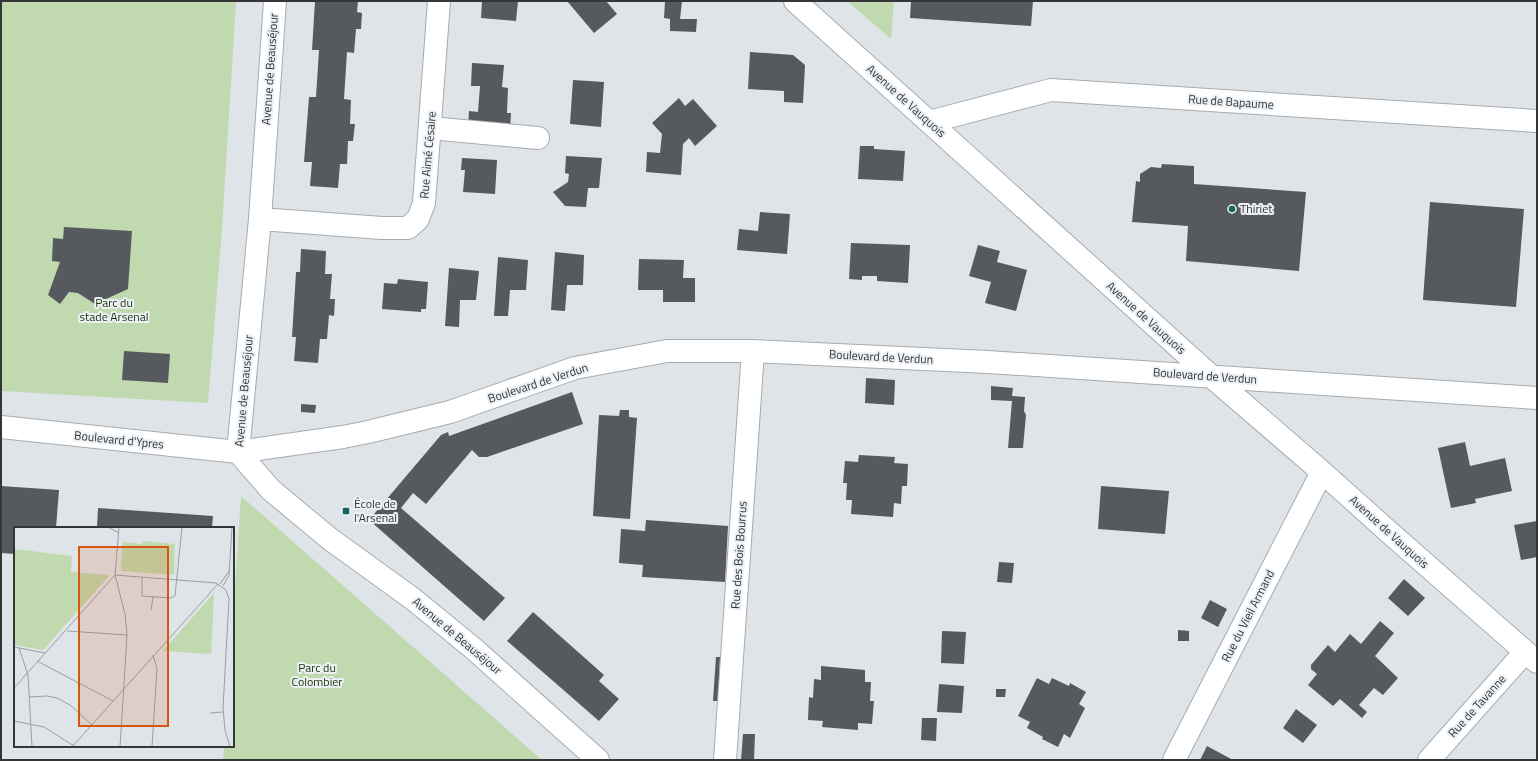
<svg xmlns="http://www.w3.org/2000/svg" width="1538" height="761" font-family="'Titillium Web',sans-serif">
	<rect width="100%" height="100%" fill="#dfe4e9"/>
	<!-- green -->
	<path fill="#c0d9ae" d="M1,1H236L222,229L208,403L1,391Z
		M847,1H894L891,39Z
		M241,496L542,760H223L224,746H233V619Z"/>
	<!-- building -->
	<path fill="#565a5f" d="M315,1H358L357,12L362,13L361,29H356L354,53L347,52L344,99L351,100L350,124H355L353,141H348L347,164H340L338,188L310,186L312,162H304L309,97H316L319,50H312Z
		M482,1H518L516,21L481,18Z
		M567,1H606L617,14L594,33Z
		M665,1H682L680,19H697L696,32L670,31V19L664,18Z
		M911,1H1033L1031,26L910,18Z
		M750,52L793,55L805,65L803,103L784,102V91L748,89Z
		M472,63L504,65L502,87L508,88L507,113H511L510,130L468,127L469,111L478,112L480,86H471Z
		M573,80L604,82L601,127L570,124Z
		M679,98L685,106L693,99L717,126L695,146L689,138L683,144L681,175L646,172L647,152L660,153L662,134L652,123Z
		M860,146H874V149L905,151L903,181L858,179Z
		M566,156L602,158L599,188H588L586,207L565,206L553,192L568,182L569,174L565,173Z
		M462,158L497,160L495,194L463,192L465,170H461Z
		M1162,164L1194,166V184L1306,192L1299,271L1186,261L1188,226L1132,222L1136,181L1140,182V174L1151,167L1161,168Z
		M1430,202L1524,209L1516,307L1423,300Z
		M760,212L790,214L787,254L737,250L739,229L758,231Z
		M64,227L132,231L128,289L95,304L78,293L69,292L60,304L48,295L60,262L52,261L53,238L63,239Z
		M851,243L910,245L908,283L877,281V276H862V280L849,279Z
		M978,245L1000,251L997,262L1027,270L1016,311L985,303L991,282L969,276Z
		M301,249L326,251L325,274H332L330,299H335L334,316L329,315L327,339H320L318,363L294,361L296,337H292L296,272H300Z
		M555,252L584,255L583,285H567L565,311L551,310Z
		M498,257L528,260L526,290H510L508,316H494Z
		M639,259L684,260L683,278H695V302H663V290H638Z
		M449,268L479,271L476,300H460L459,327L445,326Z
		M398,279L428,282L426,309H421V312L382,309L384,283L397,284Z
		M124,351L170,354L168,383L122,380Z
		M866,378L895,380L894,405L865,403Z
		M991,386L1013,388L1012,396L1025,397L1024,411L1026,415L1023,448H1008L1012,401L991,400Z
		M572,392L583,424L487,457H479L472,450L426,504L413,493L401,508L505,598L484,621L369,520L441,435L448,432L449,436Z
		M301,404L316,405L315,413L301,412Z
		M620,410H629V417L637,418L630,519L593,516L599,415L619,416Z
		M1465,442L1470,466L1505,458L1512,491L1475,499L1476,503L1451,508L1438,448Z
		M859,455L895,457L894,463L908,464L907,486H902L901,504L894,503L893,517L851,514L852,500H846L847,483H843L845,461L858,462Z
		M1,486L59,490L56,528H15V554L1,553Z
		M1101,486L1169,491L1165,534L1098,529Z
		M98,508L213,516L212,528H97Z
		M646,520L728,526L725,582L642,577L643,565L619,563L621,529L645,531Z
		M1537,521V557L1521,560L1514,525Z
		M999,562L1014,563L1012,583L997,582Z
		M1404,579L1425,598L1408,616L1388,598Z
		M1210,600L1227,609L1218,627L1201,618Z
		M533,612L604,675L599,681L619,699L599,721L507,641Z
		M1380,621L1394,633L1375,656L1398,678L1383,695L1374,688L1359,705L1367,712L1362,718L1340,699L1333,706L1308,685L1317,674L1311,669V665L1328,645L1335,652L1350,634L1361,644Z
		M1178,630L1189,631V641H1178Z
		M942,631L966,632L964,664L941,663Z
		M716,657H720L718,701H713Z
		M821,666L865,670V682H871L870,701H874L872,724L858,723V730L822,727L823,721L808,720L809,697L813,698L814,679L821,680Z
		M1037,678L1049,684L1052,678L1069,686L1070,683L1086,692L1079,704L1085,708L1070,738L1064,734L1058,747L1042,739L1043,737L1027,728L1030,722L1018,716Z
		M939,684L964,686L962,713L937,712Z
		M996,689H1006L1005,697H996Z
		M1296,709L1317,725L1303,743L1283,728Z
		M922,718H937L936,741L921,740Z
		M743,734H755L754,760H741Z
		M1207,746L1233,760H1200Z"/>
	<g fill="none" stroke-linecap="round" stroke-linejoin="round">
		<!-- minor casing -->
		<g stroke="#a7abb0" stroke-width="24">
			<path id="minor" d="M275,1L260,219L238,452L271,490L330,539L413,599L474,649L598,760
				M795,1L1212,377L1322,472L1390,533L1537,662
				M929,122L1051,90L1537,121
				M430,128L538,138
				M260,219L382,228H408L418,219L424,203L439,1
				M1,427L238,452L343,437L368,432L450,412L575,368L667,351H753L988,362L1537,398
				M725,760L753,351
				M1174,760L1322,472
				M1429,760L1525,652"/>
		</g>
		<!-- minor -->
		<use href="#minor" stroke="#fff" stroke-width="22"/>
	</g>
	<!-- markers -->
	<g fill="#166461" stroke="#ecf1f6" stroke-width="1.5">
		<circle cx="1232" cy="209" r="4"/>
		<rect x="342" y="507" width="8" height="8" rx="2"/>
	</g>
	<g text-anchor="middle" stroke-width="4" stroke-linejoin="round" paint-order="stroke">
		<!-- street labels -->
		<g font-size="12" fill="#343638" stroke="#ecf1f6">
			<text transform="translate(270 69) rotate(-86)" y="4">Avenue de Beauséjour</text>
			<text transform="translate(906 101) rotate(42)" y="4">Avenue de Vauquois</text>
			<text transform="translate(1231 102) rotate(4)" y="4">Rue de Bapaume</text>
			<text transform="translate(428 155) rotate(-85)" y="4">Rue Aimé Césaire</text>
			<text transform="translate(1146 318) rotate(42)" y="4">Avenue de Vauquois</text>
			<text transform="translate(881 357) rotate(3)" y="4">Boulevard de Verdun</text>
			<text transform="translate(1205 376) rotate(4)" y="4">Boulevard de Verdun</text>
			<text transform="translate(538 383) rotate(-18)" y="4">Boulevard de Verdun</text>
			<text transform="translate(244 391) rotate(-85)" y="4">Avenue de Beauséjour</text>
			<text transform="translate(119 440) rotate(6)" y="4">Boulevard d'Ypres</text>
			<text transform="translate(1389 532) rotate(42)" y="4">Avenue de Vauquois</text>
			<text transform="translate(739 555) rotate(-86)" y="4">Rue des Bois Bourrus</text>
			<text transform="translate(1248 616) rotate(-63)" y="4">Rue du Vieil Armand</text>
			<text transform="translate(457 636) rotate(40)" y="4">Avenue de Beauséjour</text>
			<text transform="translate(1477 706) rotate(-48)" y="4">Rue de Tavanne</text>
		</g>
		<!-- poi labels -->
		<g font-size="12" fill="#343638" stroke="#ecf1f6" text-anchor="start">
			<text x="1240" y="213">Thiriet</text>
			<text x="354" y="508">École de<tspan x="354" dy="14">l'Arsenal</tspan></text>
		</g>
		<!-- park labels -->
		<g font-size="12" fill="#1c3007" stroke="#ecf1f6">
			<text x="114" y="307">Parc du<tspan x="114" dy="14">stade Arsenal</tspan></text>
			<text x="317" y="672">Parc du<tspan x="317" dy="14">Colombier</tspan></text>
		</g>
	</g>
	<!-- overview -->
	<g transform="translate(14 527)">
		<rect width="220" height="220" fill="#dfe4e9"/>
		<path d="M129,14L161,17L160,48L107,44L108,17L110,15L128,17ZM0,22L58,29L57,45L96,48L29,123L0,118ZM200,66L197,127L149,124Z" fill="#c0d9ae"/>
		<path fill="none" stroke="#9b9ea2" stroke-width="1" d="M94,0L105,6M105,0L101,48L111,87L113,108L106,220M128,50V69L157,71L161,69L168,0M206,57L215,44M209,59L215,48L218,0M137,83L139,70M53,104L113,108M0,120L31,126M5,121L14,148L18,220M23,134L99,174M0,161L101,48L202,56L212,63L215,72L209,181L211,203L216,220M15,170L33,169L43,171L56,178L78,198M196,186L209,185M0,194L30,200L60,219M58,220L204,57M138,220L143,142L139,128"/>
		<path fill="#d65610" fill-opacity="0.15" stroke="#d65610" stroke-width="2" d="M65,20H154V199H65Z"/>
		<rect width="220" height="220" fill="none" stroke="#343638" stroke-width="2"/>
	</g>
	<!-- border -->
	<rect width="1538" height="761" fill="none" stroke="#343638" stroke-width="4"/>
</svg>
